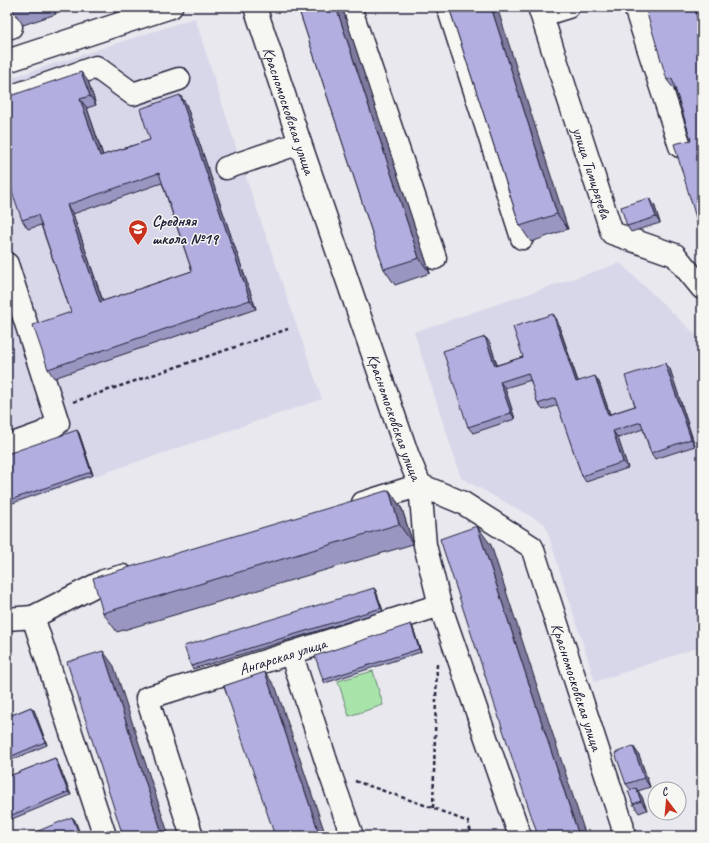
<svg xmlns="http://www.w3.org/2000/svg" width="709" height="843" font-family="Caveat,sans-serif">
	<rect width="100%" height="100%" fill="#e8e8ee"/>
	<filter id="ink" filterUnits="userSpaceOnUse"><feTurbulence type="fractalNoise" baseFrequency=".025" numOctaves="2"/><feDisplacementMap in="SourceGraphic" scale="8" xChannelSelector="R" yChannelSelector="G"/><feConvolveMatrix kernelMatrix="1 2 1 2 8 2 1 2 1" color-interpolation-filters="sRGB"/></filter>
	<g filter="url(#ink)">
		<!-- built -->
		<path fill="#d8d7ea" d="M195,18L241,163L322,399L7,506V79Z
			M620,263L695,334L702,355V646L595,682L545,524L461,478L414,332Z"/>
		<!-- pitch -->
		<path fill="#a8e4aa" stroke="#658372" d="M373,671L383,705L349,716L338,681Z"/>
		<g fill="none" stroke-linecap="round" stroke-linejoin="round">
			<!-- minor casing -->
			<g stroke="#22223b" stroke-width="25">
				<g id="minor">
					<path id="s1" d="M255,7L300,143L408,456L420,485L463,503L532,547L622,824L624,836"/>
					<path d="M350,7L435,258"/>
					<path d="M448,7L522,238"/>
					<path id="s2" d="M539,7L612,233L675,255L702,288"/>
					<path d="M635,7L680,146"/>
					<path d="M7,15L11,27"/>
					<path d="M542,15L568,7"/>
					<path d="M7,61L171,7"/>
					<path d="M7,98L96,67L133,94L179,79"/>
					<path d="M226,168L300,143"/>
					<path d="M7,264L58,423L43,433L7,446"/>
					<path d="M440,605L520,836"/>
					<path d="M33,617L104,581L123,576"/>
					<path d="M7,619L33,617L105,836"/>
					<path d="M291,653L330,773L352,836"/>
					<path id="s3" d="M192,836L147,698L291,653L440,605L425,545L420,485L363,503"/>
				</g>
			</g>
			<!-- path -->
			<path stroke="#22223b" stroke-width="2.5" stroke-dasharray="4 3" stroke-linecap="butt" d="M73,402L288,329
				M355,781L433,808L468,822L472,836
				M433,808L437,662"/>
			<!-- minor -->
			<use href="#minor" stroke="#f6f6f2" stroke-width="22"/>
		</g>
		<!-- wall -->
		<path fill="#9996c1" stroke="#22223b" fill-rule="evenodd" d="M11,7H54L56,14L23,25L12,9Z
			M298,7H342L430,273L395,285L384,269Z
			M449,7L568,229L531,242L520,226Z
			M702,7L691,140L677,93L667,80Z
			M88,81L96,105L87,108L103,155L150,140L180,95L186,104L256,309L54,378L48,369L71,312L41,225L28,229L22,220ZM162,183L192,271L103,301L73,214Z
			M654,204L660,223L631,232L627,226Z
			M553,314L557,320L578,381L599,382L610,414L635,406L670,369L695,446L655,459L651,453L643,429L618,438L628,468L586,482L582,476L558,405L543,410L538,404L531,380L505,388L515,419L473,433L468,427L485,337L490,343L497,365L523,357Z
			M79,433L93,475L7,505V454Z
			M389,490L402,509L413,544L117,632L103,613Z
			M374,588L376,591L383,611L193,669L191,666Z
			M411,624L413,628L421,652L325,683L323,680Z
			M31,707L34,710L47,745L7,762V717Z
			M633,746L639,755L650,787L638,791L642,797L647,810L639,813L633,804L631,790L626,784Z
			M55,758L57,761L71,795L7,821V777Z"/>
		<!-- shaded-wall -->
		<path fill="#7d7a9d" stroke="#22223b" d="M51,7H54L56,14Z
			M336,7H342L430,273L419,258Z
			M491,7H497L568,229L557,214Z
			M694,7H702V32Z
			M81,72L88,81L96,105L90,96Z
			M180,95L186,104L256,309L250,300Z
			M80,99L87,108L106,165L100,156Z
			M649,198L654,204L660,223L656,217Z
			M67,205L73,214L106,311L100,302Z
			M553,314L557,320L580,388L576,382Z
			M485,337L490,343L499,372L495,366Z
			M665,363L670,369L695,446L691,439Z
			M595,376L599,382L612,421L608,415Z
			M500,382L505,388L515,419L511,413Z
			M77,430L79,433L93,475L91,472Z
			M613,431L618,438L628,468L623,462Z
			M389,490L402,509L413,544L399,524Z
			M477,526L491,545L586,836H579Z
			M374,588L376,591L383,611L381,608Z
			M411,624L413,628L421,652L419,649Z
			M103,651L114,666L169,836H163Z
			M265,672L276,688L326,836H320Z
			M31,707L34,710L47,745L45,742Z
			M633,746L639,755L650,787L644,778Z
			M55,758L57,761L71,795L68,792Z
			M636,788L642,797L647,810L641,801Z
			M72,817L75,820L81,836H80Z"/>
		<!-- building -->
		<path fill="#b2afe0" stroke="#22223b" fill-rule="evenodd" d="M11,7H19L12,9Z
			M298,7H336L419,258L384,269Z
			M449,7H491L557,214L520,226Z
			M645,7H694L702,32V238L674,144L691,140L672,78L667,80Z
			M81,72L90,96L80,99L100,156L150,140L140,109L180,95L250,300L48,369L33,325L71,312L38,215L22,220L7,177V97ZM159,173L192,271L100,302L67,205Z
			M649,198L656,217L627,226L621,207Z
			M553,314L576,382L595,376L608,415L635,406L625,376L665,363L691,439L651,453L641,422L613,431L623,462L582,476L555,398L538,404L528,373L500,382L511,413L468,427L443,351L485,337L495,366L523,357L513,327Z
			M77,430L91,472L7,501V454Z
			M389,490L399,524L103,613L93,578Z
			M477,526L579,836H538L440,539Z
			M374,588L381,608L191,666L184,646Z
			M411,624L419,649L323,680L315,656Z
			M103,651L163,836H123L67,662Z
			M265,672L320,836H275L224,686Z
			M31,707L45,742L7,758V717Z
			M633,746L644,778L626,784L615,753Z
			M55,758L68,792L7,817V777Z
			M636,788L641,801L633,804L628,791Z
			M72,817L80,836H26Z"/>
	</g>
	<!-- icons -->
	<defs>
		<g id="school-pin" transform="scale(1)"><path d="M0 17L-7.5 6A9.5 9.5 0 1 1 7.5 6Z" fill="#c8321e" stroke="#f6f6f2"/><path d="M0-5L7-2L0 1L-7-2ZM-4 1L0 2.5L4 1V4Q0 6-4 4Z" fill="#fff"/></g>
	</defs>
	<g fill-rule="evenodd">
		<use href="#school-pin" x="138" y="229"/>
	</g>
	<g text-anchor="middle" stroke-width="3" stroke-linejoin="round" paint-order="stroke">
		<!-- street labels -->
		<g font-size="16" fill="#22223b" stroke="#f6f6f2">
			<text dy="6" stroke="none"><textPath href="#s1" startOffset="109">Красномосковская улица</textPath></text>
			<text dy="6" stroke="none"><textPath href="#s2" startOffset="174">улица Тимирязева</textPath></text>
			<text dy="6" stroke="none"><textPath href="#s1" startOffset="433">Красномосковская улица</textPath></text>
			<text dy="6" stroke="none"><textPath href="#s3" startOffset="287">Ангарская улица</textPath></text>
			<text dy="6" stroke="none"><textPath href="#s1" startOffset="781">Красномосковская улица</textPath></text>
		</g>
		<!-- poi labels -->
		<g font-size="16" font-weight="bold" fill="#22223b" stroke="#f6f6f2" text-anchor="start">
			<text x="152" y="226">Средняя<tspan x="152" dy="18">школа №19</tspan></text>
		</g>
	</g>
	<!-- margin -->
	<rect width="709" height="843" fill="none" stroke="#f6f6f2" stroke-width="24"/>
	<rect x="12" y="12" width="685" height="819" fill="none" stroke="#22223b" stroke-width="1.5" filter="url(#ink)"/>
	<!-- north arrow -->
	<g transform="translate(667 801) rotate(344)"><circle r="19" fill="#f6f6f2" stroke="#a1a1a9"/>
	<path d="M0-3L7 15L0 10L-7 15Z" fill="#c8321e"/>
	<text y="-6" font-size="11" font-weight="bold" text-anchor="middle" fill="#22223b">С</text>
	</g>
</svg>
